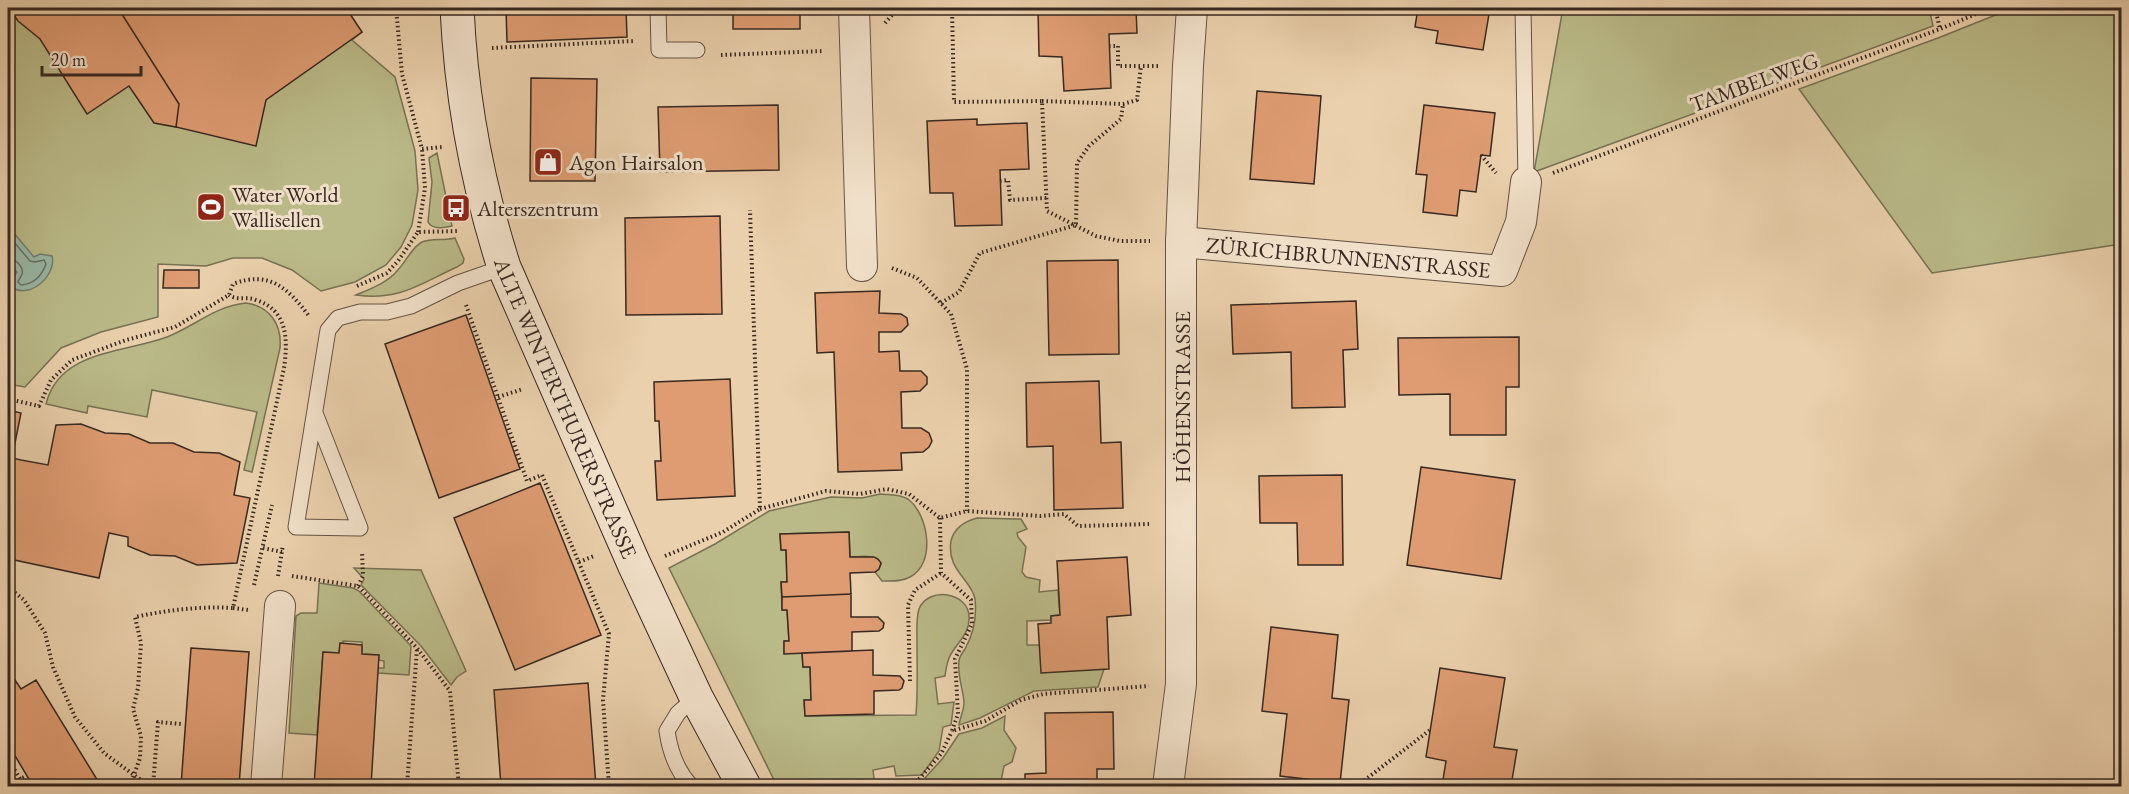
<svg xmlns="http://www.w3.org/2000/svg" width="2129" height="794" font-family="'EB Garamond',serif">
	<rect width="100%" height="100%" fill="#ead0ac"/>
	<filter id="stains"><feTurbulence type="fractalNoise" baseFrequency=".00333" numOctaves="4"/><feColorMatrix values="0 0 0 0 .2 0 0 0 0 .09 0 0 0 0 .02 0 0 0 .5 -.17"/></filter>
	<radialGradient id="worn" r=".72"><stop offset=".6" stop-color="#630" stop-opacity="0"/><stop offset="1" stop-color="#630" stop-opacity=".3"/></radialGradient>
	<!-- green -->
	<path fill="#baba88" stroke="#787155" stroke-width="1.5" d="M8,8H346L362,32L352,40L395,77L415,151L418,190L412,225L401,247L386,265L355,282L321,291L292,270L262,258H233L206,266L158,264V317L101,332L61,348L25,387L8,384Z
		M1563,8H1929L1933,26L1534,172Z
		M2013,8H2121V244L1932,273L1799,89L1938,38Z
		M437,153L452,226C444,228 432,230 428,222L432,182L429,158Z
		M455,238L464,259L463,263L457,267C419,284 400,301 356,295C370,289 387,283 397,271C406,262 411,248 422,242C432,238 444,241 455,238Z
		M246,303C270,306 282,325 280,348L252,472L244,470L257,412L152,390L147,417L88,406L87,413L46,404C59,350 124,353 167,337C195,326 215,306 246,303Z
		M880,494C889,495 900,494 908,499C929,515 936,564 910,577C901,582 891,581 882,581L875,572L879,569L881,564C875,553 860,557 850,557L849,532L780,534L781,550H786L787,582H781L782,610H787L789,641H784V653H802L803,667H810L811,700H804L805,716L916,715C918,691 917,666 917,641C917,631 916,619 919,609C928,586 969,592 969,617C970,633 958,642 951,654C947,660 946,669 945,676L935,678L938,704L954,702L951,725L943,727L939,751L922,775L896,776L894,766L873,770L875,786H777L669,568L715,544L769,511L831,497L862,498Z
		M977,518L1021,519L1027,529L1017,533L1018,537L1026,547L1022,572L1026,577L1040,580L1039,592L1058,590L1060,615L1051,616V620L1027,621V645H1039L1104,669L1098,687L1034,691L980,718L959,725C960,717 964,711 964,702C963,689 957,674 959,661C959,657 963,652 965,649C974,633 977,617 975,599C972,580 946,570 951,541C954,528 966,521 977,518Z
		M354,568L421,570L466,671L457,677L451,685L421,646L361,585L364,579Z
		M319,583L353,588L359,591L411,646L409,675L378,673V668H384V661L379,660V655L362,654V642L343,641V644H340L339,653L323,652L317,735L289,733L296,616L301,613H317Z
		M1005,716L1004,730L1016,748L1012,762L1004,766L1000,786H926L925,778L943,758L959,734L982,728Z"/>
	<!-- water -->
	<path fill="#98b7a5" stroke="#717e71" stroke-width="1.5" d="M8,226L34,257L40,254L52,256C57,275 30,299 13,288V278L17,272L8,261Z"/>
	<g fill="none" stroke-linecap="round" stroke-linejoin="round">
		<!-- shore -->
		<path stroke="#687064" stroke-width="1.5" d="M8,235L30,261L35,262L44,260L46,264C42,275 34,284 21,285L18,282C19,279 21,277 22,274C24,266 14,258 8,258"/>
	</g>
	<!-- building -->
	<path fill="#df9c72" stroke="#372822" stroke-width="1.5" d="M9,8H118L179,104L176,127L154,123L129,86L87,114L40,39L18,21Z
		M118,8H346L362,32L266,100L256,146L176,127L179,104Z
		M506,8H626L627,37L507,42Z
		M733,8H800V29H733Z
		M1038,8H1136L1137,33L1109,34L1111,88L1064,91L1062,57L1039,56Z
		M1418,8H1490L1483,50L1436,43L1438,31L1415,27Z
		M531,78L597,79L595,181H530Z
		M1257,91L1321,96L1314,184L1250,179Z
		M778,105L779,170L660,172L658,107Z
		M1424,105L1495,113L1490,156L1481,155L1476,192L1460,190L1457,216L1423,212L1427,175L1416,174Z
		M977,119V125L1027,123L1029,169L1000,170L1002,225L955,226L953,193H930L927,121Z
		M720,216L722,314L626,315L625,218Z
		M1118,260L1119,354L1049,355L1047,261Z
		M164,270H199V288H163Z
		M880,291L879,313L901,314L907,318L908,325L901,332H879V352L899,351L900,371H921L927,377V384L920,391L901,392L902,428H921L929,433L932,441L929,447L923,452L901,453L902,470L838,472L834,352L817,353L815,293Z
		M1356,301L1358,349L1343,350L1345,407L1292,408L1291,352L1233,354L1231,305Z
		M466,315L520,469L439,498L385,344Z
		M1519,337V387H1506V435H1450V394L1399,395L1398,338Z
		M730,379L735,496L657,500L655,461H661L659,421H655L654,382Z
		M1099,381L1101,443L1121,442L1123,508L1054,510L1053,446L1027,447L1026,383Z
		M8,410L21,413L12,458L21,460L48,465L56,425L81,424L105,433L129,434L150,443H173L194,452L219,453L240,462L234,495L250,498L237,563L197,565L175,556L150,555L128,546V537L109,533L99,578L14,560L13,564L8,562Z
		M1421,467L1515,480L1501,579L1407,565Z
		M1342,475L1343,565H1298L1297,523H1260L1259,476Z
		M540,483L601,635L515,670L454,518Z
		M849,532L850,557H874L878,559L881,563L879,569L875,572L850,573L851,594L782,597L781,582H787L786,550H781L780,534Z
		M1127,557L1131,615L1107,617L1109,669L1041,673L1038,624L1051,623V616L1060,615L1057,561Z
		M851,594V617H878L884,623L883,628L879,631L852,632V651L784,654V641H789L787,610H782V597Z
		M1271,627L1338,635L1332,698L1349,700L1340,783L1280,776L1287,714L1262,711Z
		M340,643L362,645V654L379,655L371,786H314L323,652L339,653Z
		M191,648L249,652L239,786H181Z
		M873,650V675L900,676L904,681L902,688L899,690L874,691V714L805,716L804,700H811L810,667H803L802,653Z
		M1440,668L1505,678L1494,747L1517,750L1511,786H1442L1446,761L1426,757Z
		M15,680L21,689L36,680L101,786H33L8,744V685Z
		M588,683L596,786H501L494,690Z
		M1113,712L1114,769H1097V786H1025V774L1046,773L1045,713Z"/>
	<g fill="none" stroke-linecap="round" stroke-linejoin="round">
		<!-- lane casing -->
		<g stroke="#645244" stroke-width="17">
			<path id="lane" d="M658,8L659,50H697
				M1523,8L1526,182
				M315,413L360,528L296,527L328,330L338,318L360,312H387L411,306L458,283L504,267
				M691,786C676,770 670,752 667,731L678,713L696,697"/>
		</g>
		<!-- street casing -->
		<g stroke="#645244" stroke-width="32">
			<g id="street">
				<path d="M854,8L862,266"/>
				<path id="s1" d="M1181,242L1502,271L1521,222L1526,182"/>
				<path d="M266,786L280,606"/>
				<path d="M1168,786L1181,684V242L1188,66L1192,8"/>
			</g>
		</g>
		<!-- secondary casing -->
		<g stroke="#372822" stroke-width="35">
			<g id="secondary">
				<path id="s2" d="M457,8C461,95 477,183 504,267L634,564L696,697L744,786"/>
			</g>
		</g>
		<!-- path -->
		<path stroke="#372822" stroke-width="4" stroke-dasharray="1.5 3" stroke-linecap="butt" d="M396,8L402,74L422,149L442,147
			M952,8L954,102L1042,101L1047,211L1096,236L1120,241H1150
			M1935,8L1940,29
			M885,23L898,8
			M1109,46H1118V66H1158
			M492,48L634,41
			M721,55L824,51
			M1042,101L1123,104L1137,100L1141,66
			M1481,155L1496,173
			M1553,173L1940,29L1990,8
			M1000,181L1008,180L1010,200L1047,198
			M418,232L425,188L422,149
			M892,268L917,278L951,314L967,369V511
			M357,286L387,273L398,261L418,232L459,231
			M941,303L959,292L980,253L1076,225L1077,163L1089,146L1121,119L1123,104
			M466,305L527,481L542,475L609,634L603,700L609,786
			M498,397L523,389
			M8,399L39,406L51,380L72,360L126,340L175,327L229,295L233,284C269,270 288,288 309,316
			M760,509L826,491L860,494L887,489L909,494L940,518L967,511L1040,516L1064,514L1078,526L1149,524
			M940,518L941,573L971,600L972,624L955,659L958,714L952,731L985,721L1021,700L1043,694L1149,686
			M263,548L282,552
			M665,556L723,532L760,509L750,210
			M579,562L594,556
			M278,576L283,545
			M292,576L358,586L417,648L450,691L459,786
			M254,585L272,505
			M358,586L363,576L362,552
			M8,587L24,600L45,633L53,667L75,717L104,753L149,786
			M233,608L248,610
			M910,681L908,605L915,590L941,573
			M8,758L20,779L24,777
			M8,786L20,779
			M130,786L140,758L141,736L133,709L138,688L141,643L135,617C168,610 199,606 233,608L284,368C288,340 288,310 256,300C247,296 237,301 229,295
			M153,786L158,722L181,724
			M407,786L417,648
			M913,786L941,754L952,731
			M1357,786L1430,730"/>
		<!-- lane -->
		<use href="#lane" stroke="#f1e0c9" stroke-width="15"/>
		<!-- street -->
		<use href="#street" stroke="#f1e0c9" stroke-width="30"/>
		<!-- secondary -->
		<use href="#secondary" stroke="#f1e0c9" stroke-width="33"/>
	</g>
	<!-- icons -->
	<defs>
		<g id="shop-square" transform="scale(1.5)"><rect x="-9" y="-9" width="18" height="18" rx="4" fill="#8f2418" stroke="#f1e0c9"/><path d="M-5-2.5h2.3a2.7 3.5 0 0 1 5.4 0H5L5.5 6h-11ZM-1.5-2.5h3a1.5 2.3 0 0 0-3 0Z" fill="#fff"/></g>
		<g id="stadium-square" transform="scale(1.5)"><rect x="-9" y="-9" width="18" height="18" rx="4" fill="#8f2418" stroke="#f1e0c9"/><path d="M0-5a6.5 5 0 1 0 0 10a6.5 5 0 1 0 0-10ZM-3.5-1.8h7v3.6h-7Z" fill="#fff"/></g>
		<g id="bus-square" transform="scale(1.5)"><rect x="-9" y="-9" width="18" height="18" rx="4" fill="#8f2418" stroke="#f1e0c9"/><path d="M-5-6H5V4H4V6H2V4H-2V6H-4V4H-5ZM-3.5-4V0h7V-4ZM-3.5 1.2v1.5H-2V1.2ZM2 1.2v1.5H3.5V1.2Z" fill="#fff"/></g>
	</defs>
	<g fill-rule="evenodd">
		<use href="#shop-square" x="548" y="162"/>
		<use href="#stadium-square" x="211" y="207"/>
		<use href="#bus-square" x="456" y="208"/>
	</g>
	<g text-anchor="middle" stroke-width="6" stroke-linejoin="round" paint-order="stroke">
		<!-- street labels -->
		<g font-size="22" fill="#372822" stroke="#f1e0c9">
			<text transform="translate(1754 82) rotate(-20)" y="8">TAMBELWEG</text>
			<text dy="8" stroke="none"><textPath href="#s1" startOffset="168">ZÜRICHBRUNNENSTRASSE</textPath></text>
			<text transform="translate(1182 397) rotate(-90)" y="8">HÖHENSTRASSE</text>
			<text dy="8" stroke="none"><textPath href="#s2" startOffset="418">ALTE WINTERTHURERSTRASSE</textPath></text>
		</g>
		<!-- poi labels -->
		<g font-size="22" fill="#372822" stroke="#f1e0c9" text-anchor="start">
			<text x="569" y="170">Agon Hairsalon</text>
			<text x="232" y="202">Water World<tspan x="232" dy="25">Wallisellen</tspan></text>
			<text x="477" y="216">Alterszentrum</text>
		</g>
	</g>
	<!-- margin -->
	<rect width="2129" height="794" fill="none" stroke="#ead0ac" stroke-width="30"/>
	<rect x="9" y="9" width="2111" height="776" fill="none" stroke="#372822" stroke-width="3"/>
	<rect x="15" y="15" width="2099" height="764" fill="none" stroke="#372822" stroke-width="1.5"/>
	<!-- scale -->
	<path d="M42 66v9h99v-9" fill="none" stroke="#372822" stroke-width="3"/>
	<text x="51" y="66" font-size="18" fill="#372822" stroke="#f1e0c9" stroke-width="4.5" paint-order="stroke">20 m</text>
	<rect width="100%" height="100%" filter="url(#stains)"/>
	<rect width="100%" height="100%" fill="url(#worn)"/>
</svg>
